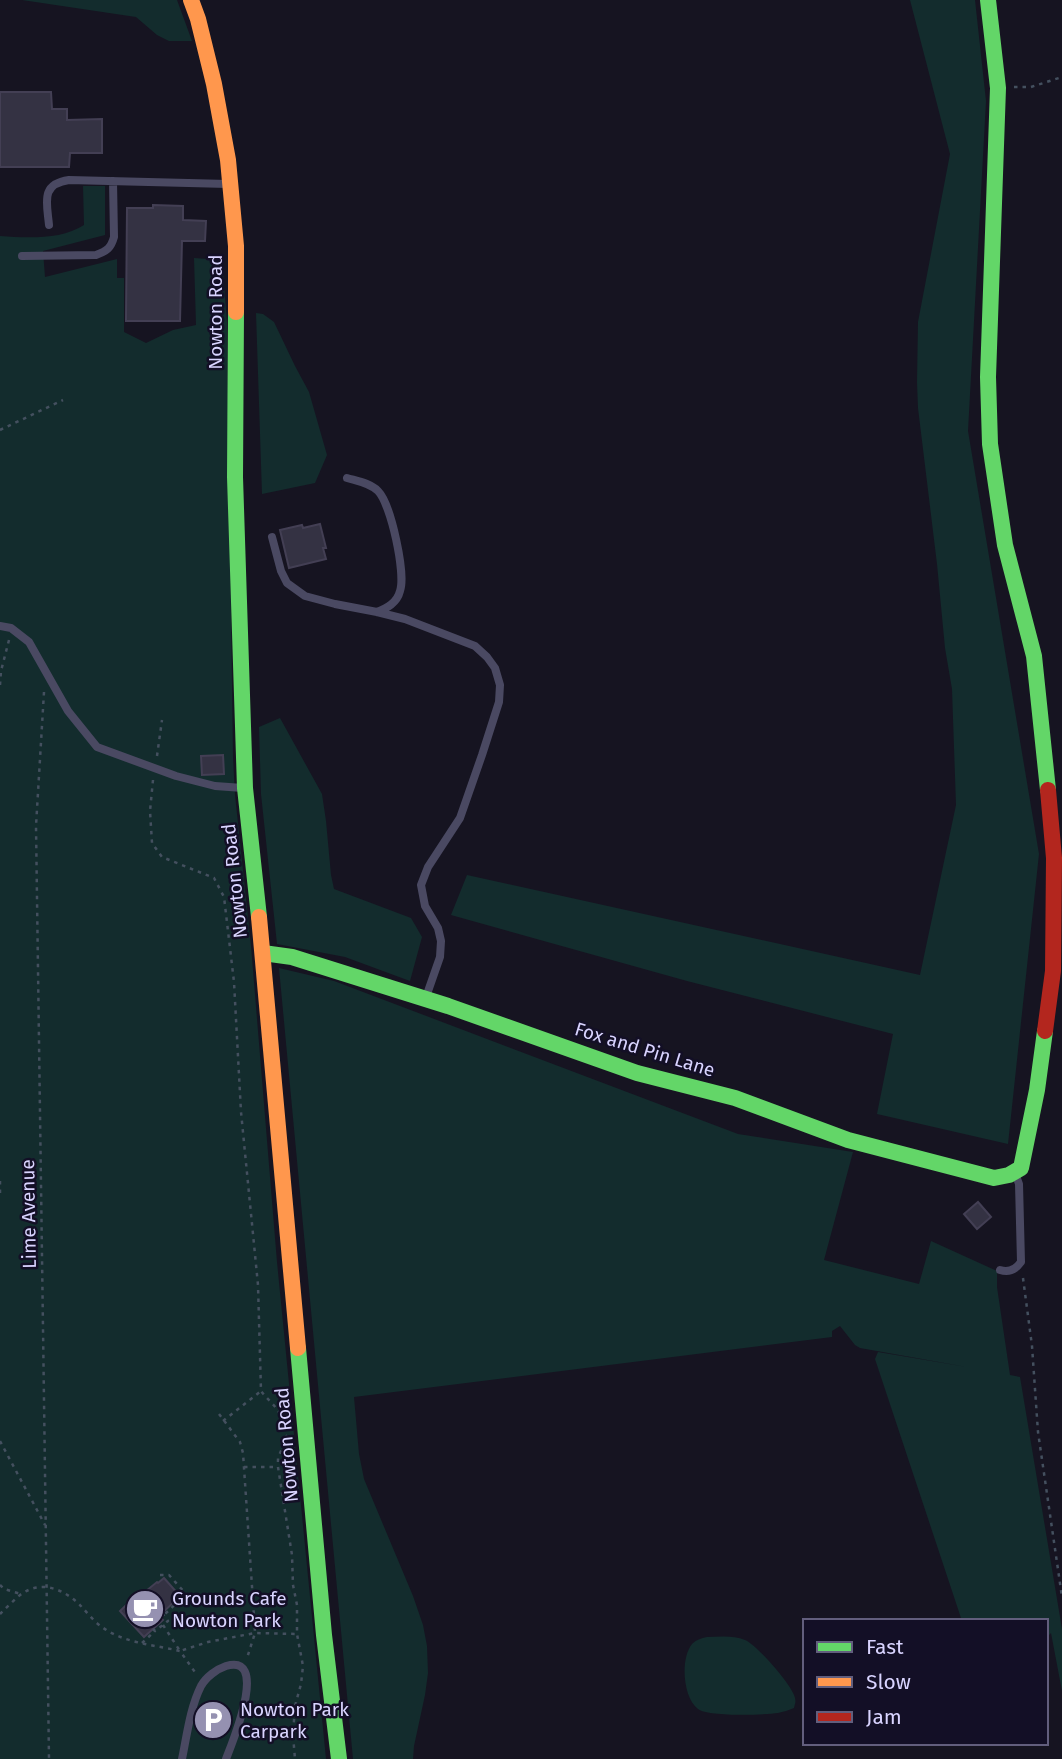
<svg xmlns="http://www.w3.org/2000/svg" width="1062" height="1759" font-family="'Fira Sans',sans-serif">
	<rect width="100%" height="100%" fill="#161421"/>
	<!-- green -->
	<path fill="#132c2d" d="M22,0H177L192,41H169L157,35L136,17Z
		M910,0H975L986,101L968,431L1039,854L1008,1144L877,1114L893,1034L687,981L451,915L467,875L920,975L956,805L952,689L945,648L937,564L918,408L917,382L918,322L950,154Z
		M83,186H105V235L43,251L45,277L117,259V278H124V332L146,343L173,330L196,325L194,258L222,260L227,322L233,757L235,795L251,946L277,1262L326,1759H0V236C27,238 61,240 84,225Z
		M256,313L263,314L274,322L295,366L309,392L327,455L315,483L262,494Z
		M280,718L322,794L326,821L331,875L334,889L411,918L422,937L410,981L345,957L277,944L261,794L259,727Z
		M279,968L334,981L738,1134L853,1152L824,1260L919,1284L931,1241L997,1271V1287L1010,1375L1020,1377L1062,1629V1691L1051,1633L1046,1638V1621H962L875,1359L878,1352L967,1367L860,1348L855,1345L840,1326L832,1331V1337L354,1397L359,1454L364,1479L413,1596L423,1625L427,1646L428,1673L425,1695L414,1746L413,1759H353Z
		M707,1637C719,1637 733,1635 745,1640C757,1645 793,1686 795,1698C796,1703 795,1703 794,1708C789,1710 783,1712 778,1713C764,1715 708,1717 698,1709C683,1698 680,1659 692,1644C696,1640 701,1638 707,1637Z"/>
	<!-- building -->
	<path fill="#343243" stroke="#433f54" stroke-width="2" d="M0,92H51L52,109H67V120L102,119V153H70L69,167H0Z
		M153,205L183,206V220L206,221L205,241H182L180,321H126L127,208H153Z
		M320,524L326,548H323L326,559L289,568L280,530L302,525L303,528Z
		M223,755L224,774L202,775L201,756Z
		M978,1202L991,1217L977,1229L964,1214Z
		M164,1578L179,1595L174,1600L175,1601L159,1616L163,1620L144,1637L120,1611L138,1594L140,1596L157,1582L158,1583Z"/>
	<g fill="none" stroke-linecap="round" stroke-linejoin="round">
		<!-- path -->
		<path stroke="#44505f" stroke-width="2.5" stroke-dasharray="3.5 5" stroke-linecap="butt" d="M1014,87H1031L1062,77
			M0,430L63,400
			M0,685L1,671L9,640
			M44,692L36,826L49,1759
			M157,756L162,720
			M153,780L150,811L152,843L162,857L214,878L224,897L234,982L241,1112L258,1285L261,1391C267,1399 276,1406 280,1414C284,1422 282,1430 287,1437L278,1458V1467L292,1555L293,1585L297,1605V1634L303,1666L301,1684L295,1706L293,1735L295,1759
			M0,1181V1196
			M1023,1278L1032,1346L1038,1432L1062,1597
			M219,1414L240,1442L243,1453L254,1616L255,1633L247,1658
			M223,1421L261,1391
			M0,1441L45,1525
			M244,1467H278
			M160,1575H169L186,1594L164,1615
			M0,1585L4,1589L21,1594
			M0,1614C6,1608 13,1601 20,1595C40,1580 62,1588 79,1604C86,1611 93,1621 102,1627C123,1643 155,1645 180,1651L197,1675
			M163,1625L180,1651L208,1642L255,1633L297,1634
			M153,1629L155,1631L168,1621L162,1613
			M142,1643L155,1631"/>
		<!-- lane -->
		<path stroke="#4a4962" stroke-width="8" d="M49,225C47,203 40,184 69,180L228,184
			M22,256L96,255C107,251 111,248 114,237L113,181
			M347,478C357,481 370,483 378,491C391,504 406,574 400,591C397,603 387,608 377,612
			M272,537L281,571L287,583L305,596L335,604L377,612L405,619L475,646L487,657L495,668L500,685L499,702L482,755L460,818L428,867L421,885L425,906L438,928L441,941L440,957L426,997
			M0,626L11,628L29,642L68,711L97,747L176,776L215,786L243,788
			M1000,1270C1009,1273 1016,1269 1021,1262L1019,1184L1015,1173
			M182,1759C187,1735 190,1708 201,1686C206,1677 217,1669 226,1666C270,1653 232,1743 226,1759"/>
		<!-- fast -->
		<path stroke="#63d668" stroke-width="16" d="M988,0L998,88L988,377L990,444L1005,545L1034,656L1048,790
			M236,312L235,477L245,788L259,917
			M263,953L292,957L448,1006L637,1073L735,1098L848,1140L994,1178L1009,1175L1021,1168L1037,1090L1045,1031
			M298,1348L324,1635L339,1759"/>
		<!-- slow -->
		<path stroke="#ff974d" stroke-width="16" d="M191,0L198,19L214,84L228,160L236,246V312
			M259,917L298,1348"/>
		<!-- jam -->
		<path stroke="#b3261e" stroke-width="16" d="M1045,1031L1053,971L1054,858L1048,790"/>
	</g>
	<!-- icons -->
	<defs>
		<g id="cafe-disc" transform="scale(2.0125)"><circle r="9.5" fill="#9591b1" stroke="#130f26"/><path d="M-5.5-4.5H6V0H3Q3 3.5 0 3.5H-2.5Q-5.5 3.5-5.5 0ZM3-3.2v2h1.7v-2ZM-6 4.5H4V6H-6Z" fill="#fff"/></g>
		<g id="parking-disc" transform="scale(2.0125)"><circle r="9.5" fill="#9591b1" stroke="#130f26"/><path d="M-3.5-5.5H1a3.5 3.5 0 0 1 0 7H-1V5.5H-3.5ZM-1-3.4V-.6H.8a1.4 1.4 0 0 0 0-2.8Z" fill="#fff"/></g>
	</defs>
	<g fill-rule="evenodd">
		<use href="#cafe-disc" x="145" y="1609"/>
		<use href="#parking-disc" x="213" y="1720"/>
	</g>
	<g text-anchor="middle" stroke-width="5" stroke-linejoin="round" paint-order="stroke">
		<!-- street labels -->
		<g font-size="19" fill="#d9d4ff" stroke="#130f26">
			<text transform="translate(215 312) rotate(-90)" y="7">Nowton Road</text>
			<text transform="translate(234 881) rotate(-96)" y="7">Nowton Road</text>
			<text transform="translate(645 1049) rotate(17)" y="7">Fox and Pin Lane</text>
			<text transform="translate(28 1214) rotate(-91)" y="7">Lime Avenue</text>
			<text transform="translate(286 1445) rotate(-95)" y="7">Nowton Road</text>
		</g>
		<!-- poi labels -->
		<g font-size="19" fill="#d9d4ff" stroke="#130f26" text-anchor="start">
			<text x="172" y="1605">Grounds Cafe<tspan x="172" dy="22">Nowton Park</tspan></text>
			<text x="240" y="1716">Nowton Park<tspan x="240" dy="22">Carpark</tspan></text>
		</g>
	</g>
	<!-- legend -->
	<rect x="803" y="1619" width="245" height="126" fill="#130f26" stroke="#625e7d" stroke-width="2"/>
	<rect x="817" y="1642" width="35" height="10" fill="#63d668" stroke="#625e7d" stroke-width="2"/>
	<text x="866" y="1654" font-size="21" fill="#d9d4ff">Fast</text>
	<rect x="817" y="1677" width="35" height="10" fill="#ff974d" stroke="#625e7d" stroke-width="2"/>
	<text x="866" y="1689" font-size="21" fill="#d9d4ff">Slow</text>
	<rect x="817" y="1712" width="35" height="10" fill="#b3261e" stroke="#625e7d" stroke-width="2"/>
	<text x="866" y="1724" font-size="21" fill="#d9d4ff">Jam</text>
</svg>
